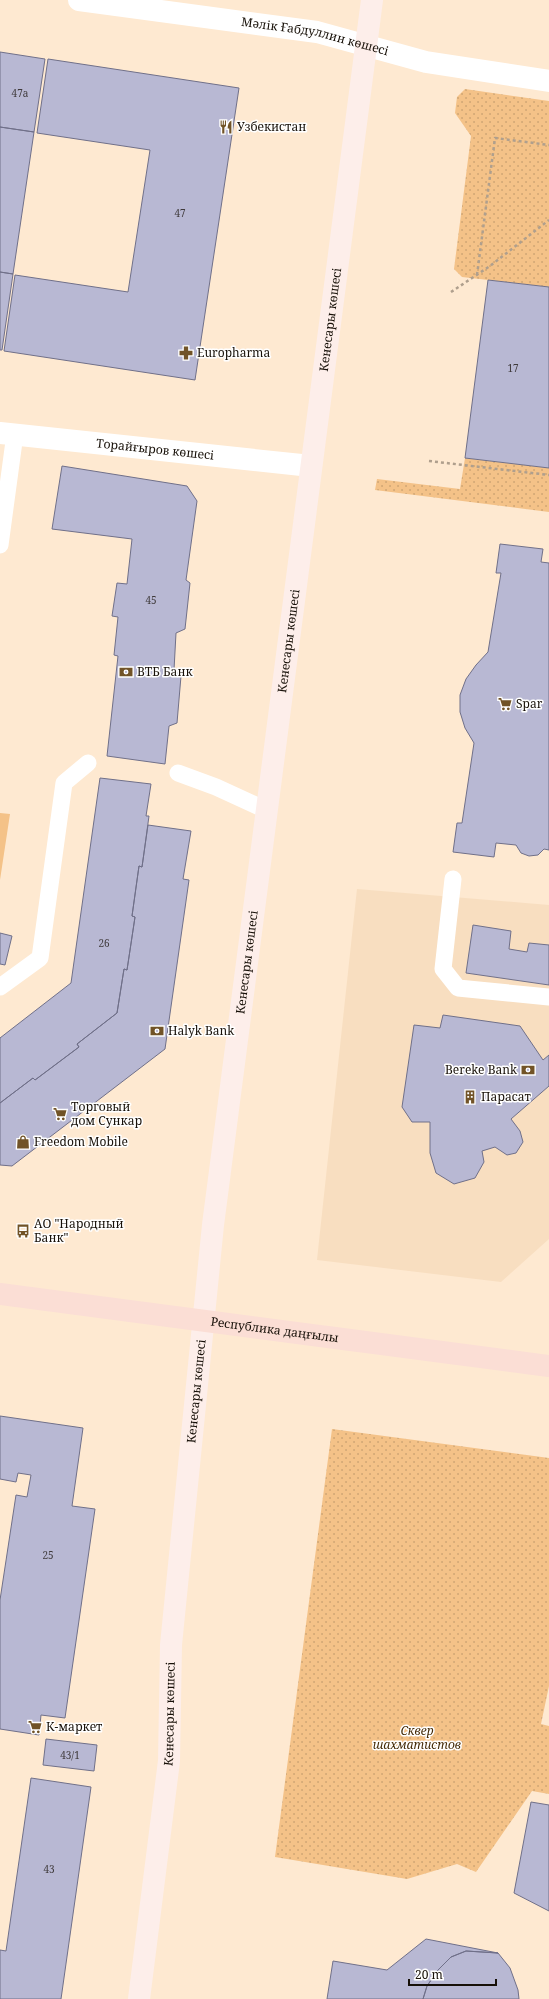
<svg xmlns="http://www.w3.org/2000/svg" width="549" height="1999" font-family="'Noto Serif',serif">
	<defs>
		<pattern id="park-dots" width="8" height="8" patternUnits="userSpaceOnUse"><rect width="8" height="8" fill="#f4c288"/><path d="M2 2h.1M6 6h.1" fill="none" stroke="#d0a674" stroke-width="1.8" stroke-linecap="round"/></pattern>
	</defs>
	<rect width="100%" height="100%" fill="#fee9d1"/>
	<!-- built -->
	<path fill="#f8dec0" d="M357,889L549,905V1239L501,1282L317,1260Z"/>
	<!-- grass -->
	<path fill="#f4c288" d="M0,813L10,814L0,880Z"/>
	<!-- park -->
	<path fill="url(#park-dots)" d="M465,89L549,101V287L462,277L454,269L471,136L455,113L457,97Z
		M465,458L549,468V512L375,490L377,479L460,489Z
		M332,1429L549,1458V1686L541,1724L549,1726V1794L532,1791L476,1872L457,1864L407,1879L275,1857Z"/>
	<!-- building -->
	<path fill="#b8b8d3" stroke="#707089" d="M0,52L45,59L34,132L0,127Z
		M48,59L239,88L195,380L4,351L15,275L128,292L150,150L37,133Z
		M0,127L34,132L13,274L0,272Z
		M0,272L13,274L2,350H0Z
		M488,280L549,287V468L465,458Z
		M62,466L187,486L197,501L186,580L190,583L185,629L176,633L174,670L181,676L177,723L169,726L165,764L107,756L118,656L114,655L118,617L112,616L117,583L127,584L132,539L52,529Z
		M500,544L543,549L541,562L549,563V850L544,849L538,855L529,856L521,853L516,845L496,843L494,857L453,852L457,823H462L474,743L465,728L460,712V695L466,679L476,665L488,652L501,573H496Z
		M100,778L151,784L146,816H149L142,867L139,866L132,916L135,917L127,970L124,969L117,1013L77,1044L79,1047L35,1080L33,1078L0,1103V1038L71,983Z
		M148,825L191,831L183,879L189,880L165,1049L12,1166L0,1165V1103L33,1078L35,1080L79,1047L77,1044L117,1013L124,969L127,970L135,917L132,916L139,866L142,867Z
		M473,925L511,931L509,949L527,952L529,943L549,945V985L466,973Z
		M0,933L12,936L5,965L0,964Z
		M443,1015L520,1026L543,1060L549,1055V1086L511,1119L520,1131L523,1142L516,1153L507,1155L495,1147L482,1151L484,1162L475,1178L454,1184L436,1173L430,1153V1122H412L402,1107L414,1025L440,1028Z
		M0,1416L83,1428L72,1506L95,1509L65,1718L41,1715L39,1735L0,1729V1600L16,1495L27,1497L31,1475L18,1473L16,1482L0,1479Z
		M46,1739L97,1745L94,1771L43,1765Z
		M31,1778L91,1787L61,1999H0V1950L6,1951Z
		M531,1802L549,1805V1911L514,1893Z
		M426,1939L498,1953L466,1951L451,1957L438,1970L427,1986L423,1999H327L333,1961L387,1970Z
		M466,1951L498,1953L510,1968L518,1990L519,1999H423L427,1986L438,1970L451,1957Z"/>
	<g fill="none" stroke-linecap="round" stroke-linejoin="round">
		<!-- path -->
		<path stroke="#af9f8d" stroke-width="2.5" stroke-dasharray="3 3" stroke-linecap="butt" d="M477,275L495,138L549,145
			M451,292L490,266L549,220
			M429,461L549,475"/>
		<!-- lane -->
		<path stroke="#fff" stroke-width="17" d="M0,545L15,434
			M178,773L216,787L266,810
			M453,879L443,969L458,988L549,997
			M0,987L40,958L64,783L88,763"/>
		<!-- street -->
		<g stroke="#fff" stroke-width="22">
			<path id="s1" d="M79,0L317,32L426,62L549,81"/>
			<path id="s2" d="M0,433L311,466"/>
		</g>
		<!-- secondary -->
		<path stroke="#fdeeea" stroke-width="22" id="s3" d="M139,1999L169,1761L171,1645L213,1225L372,0"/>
		<!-- primary -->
		<path stroke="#fbded5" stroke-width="22" id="s4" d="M0,1294L549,1366"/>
	</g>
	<!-- icons -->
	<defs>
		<g id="restaurant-bare" transform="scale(1.08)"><path d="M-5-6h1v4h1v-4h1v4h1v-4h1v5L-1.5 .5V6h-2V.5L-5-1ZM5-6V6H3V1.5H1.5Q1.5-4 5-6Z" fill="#715327" stroke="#fff" stroke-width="2.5" paint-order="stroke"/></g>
		<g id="pharmacy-bare" transform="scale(1.08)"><path d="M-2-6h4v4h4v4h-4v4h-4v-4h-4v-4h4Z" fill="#715327" stroke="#fff" stroke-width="2.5" paint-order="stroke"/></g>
		<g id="bank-bare" transform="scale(1.08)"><path d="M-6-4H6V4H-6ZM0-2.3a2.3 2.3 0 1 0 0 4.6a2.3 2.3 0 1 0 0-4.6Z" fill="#715327" stroke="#fff" stroke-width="2.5" paint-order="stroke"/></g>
		<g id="supermarket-bare" transform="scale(1.08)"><path d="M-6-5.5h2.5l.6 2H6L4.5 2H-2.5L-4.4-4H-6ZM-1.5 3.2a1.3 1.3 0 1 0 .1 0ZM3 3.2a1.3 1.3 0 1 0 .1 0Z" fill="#715327" stroke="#fff" stroke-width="2.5" paint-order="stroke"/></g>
		<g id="building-bare" transform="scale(1.08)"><path d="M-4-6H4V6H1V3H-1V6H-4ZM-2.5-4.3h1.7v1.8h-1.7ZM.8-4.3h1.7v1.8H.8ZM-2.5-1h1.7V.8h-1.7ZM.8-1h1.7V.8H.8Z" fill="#715327" stroke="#fff" stroke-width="2.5" paint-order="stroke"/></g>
		<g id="shop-bare" transform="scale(1.08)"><path d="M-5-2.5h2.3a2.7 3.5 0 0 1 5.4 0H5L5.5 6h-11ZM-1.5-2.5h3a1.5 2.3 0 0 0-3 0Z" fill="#715327" stroke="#fff" stroke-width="2.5" paint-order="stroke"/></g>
		<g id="bus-bare" transform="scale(1.08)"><path d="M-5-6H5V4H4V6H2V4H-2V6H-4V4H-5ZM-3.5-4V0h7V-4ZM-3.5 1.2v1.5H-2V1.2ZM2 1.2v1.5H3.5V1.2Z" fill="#715327" stroke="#fff" stroke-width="2.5" paint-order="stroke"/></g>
	</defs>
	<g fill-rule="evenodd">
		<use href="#restaurant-bare" x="226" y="127"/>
		<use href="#pharmacy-bare" x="186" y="353"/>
		<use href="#bank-bare" x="126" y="672"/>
		<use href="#supermarket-bare" x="505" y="704"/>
		<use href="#bank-bare" x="157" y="1031"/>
		<use href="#bank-bare" x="528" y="1070"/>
		<use href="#building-bare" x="470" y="1097"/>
		<use href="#supermarket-bare" x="60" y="1114"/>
		<use href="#shop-bare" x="23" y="1142"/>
		<use href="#bus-bare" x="23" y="1231"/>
		<use href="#supermarket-bare" x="35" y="1727"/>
	</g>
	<g text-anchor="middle" stroke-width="3" stroke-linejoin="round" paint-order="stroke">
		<!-- number labels -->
		<g font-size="10" fill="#3f3a3b">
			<text x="20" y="97">47а</text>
			<text x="180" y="217">47</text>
			<text x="513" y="372">17</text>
			<text x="151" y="604">45</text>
			<text x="104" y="947">26</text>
			<text x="48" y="1559">25</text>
			<text x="70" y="1759">43/1</text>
			<text x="49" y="1873">43</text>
		</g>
		<!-- street labels -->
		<g font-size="12" fill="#171008" stroke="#fff">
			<text dy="4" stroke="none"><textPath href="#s1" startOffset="239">Мәлік Ғабдуллин көшесі</textPath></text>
			<text dy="4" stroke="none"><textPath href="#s3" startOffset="1691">Кенесары көшесі</textPath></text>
			<text dy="4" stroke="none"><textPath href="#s2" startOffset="156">Торайғыров көшесі</textPath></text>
			<text dy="4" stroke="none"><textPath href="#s3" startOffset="1367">Кенесары көшесі</textPath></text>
			<text dy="4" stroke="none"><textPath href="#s3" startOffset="1043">Кенесары көшесі</textPath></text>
			<text dy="4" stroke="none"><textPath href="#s4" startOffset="277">Республика даңғылы</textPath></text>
			<text dy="4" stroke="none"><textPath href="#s3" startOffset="611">Кенесары көшесі</textPath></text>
			<text dy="4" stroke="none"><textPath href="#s3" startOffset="287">Кенесары көшесі</textPath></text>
		</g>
		<!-- poi labels -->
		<g font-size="12" fill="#171008" stroke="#fff" text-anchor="start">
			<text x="237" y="131">Узбекистан</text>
			<text x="197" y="357">Europharma</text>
			<text x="137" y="676">ВТБ Банк</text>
			<text x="516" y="708">Spar</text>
			<text x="168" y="1035">Halyk Bank</text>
			<text x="517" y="1074" text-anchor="end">Bereke Bank</text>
			<text x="481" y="1101">Парасат</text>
			<text x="71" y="1111">Торговый<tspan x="71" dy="14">дом Сункар</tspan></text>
			<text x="34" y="1146">Freedom Mobile</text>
			<text x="34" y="1228">АО "Народный<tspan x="34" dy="14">Банк"</tspan></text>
			<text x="46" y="1731">К-маркет</text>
		</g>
		<!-- park labels -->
		<g font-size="12" font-style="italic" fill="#452b07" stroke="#fff">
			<text x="417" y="1735">Сквер<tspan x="417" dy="14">шахматистов</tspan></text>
		</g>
	</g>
	<!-- scale -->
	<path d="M409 1979v6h87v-6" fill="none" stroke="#171008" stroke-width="2"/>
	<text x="415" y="1979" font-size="12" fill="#171008" stroke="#ffffff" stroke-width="3" paint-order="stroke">20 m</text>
</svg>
